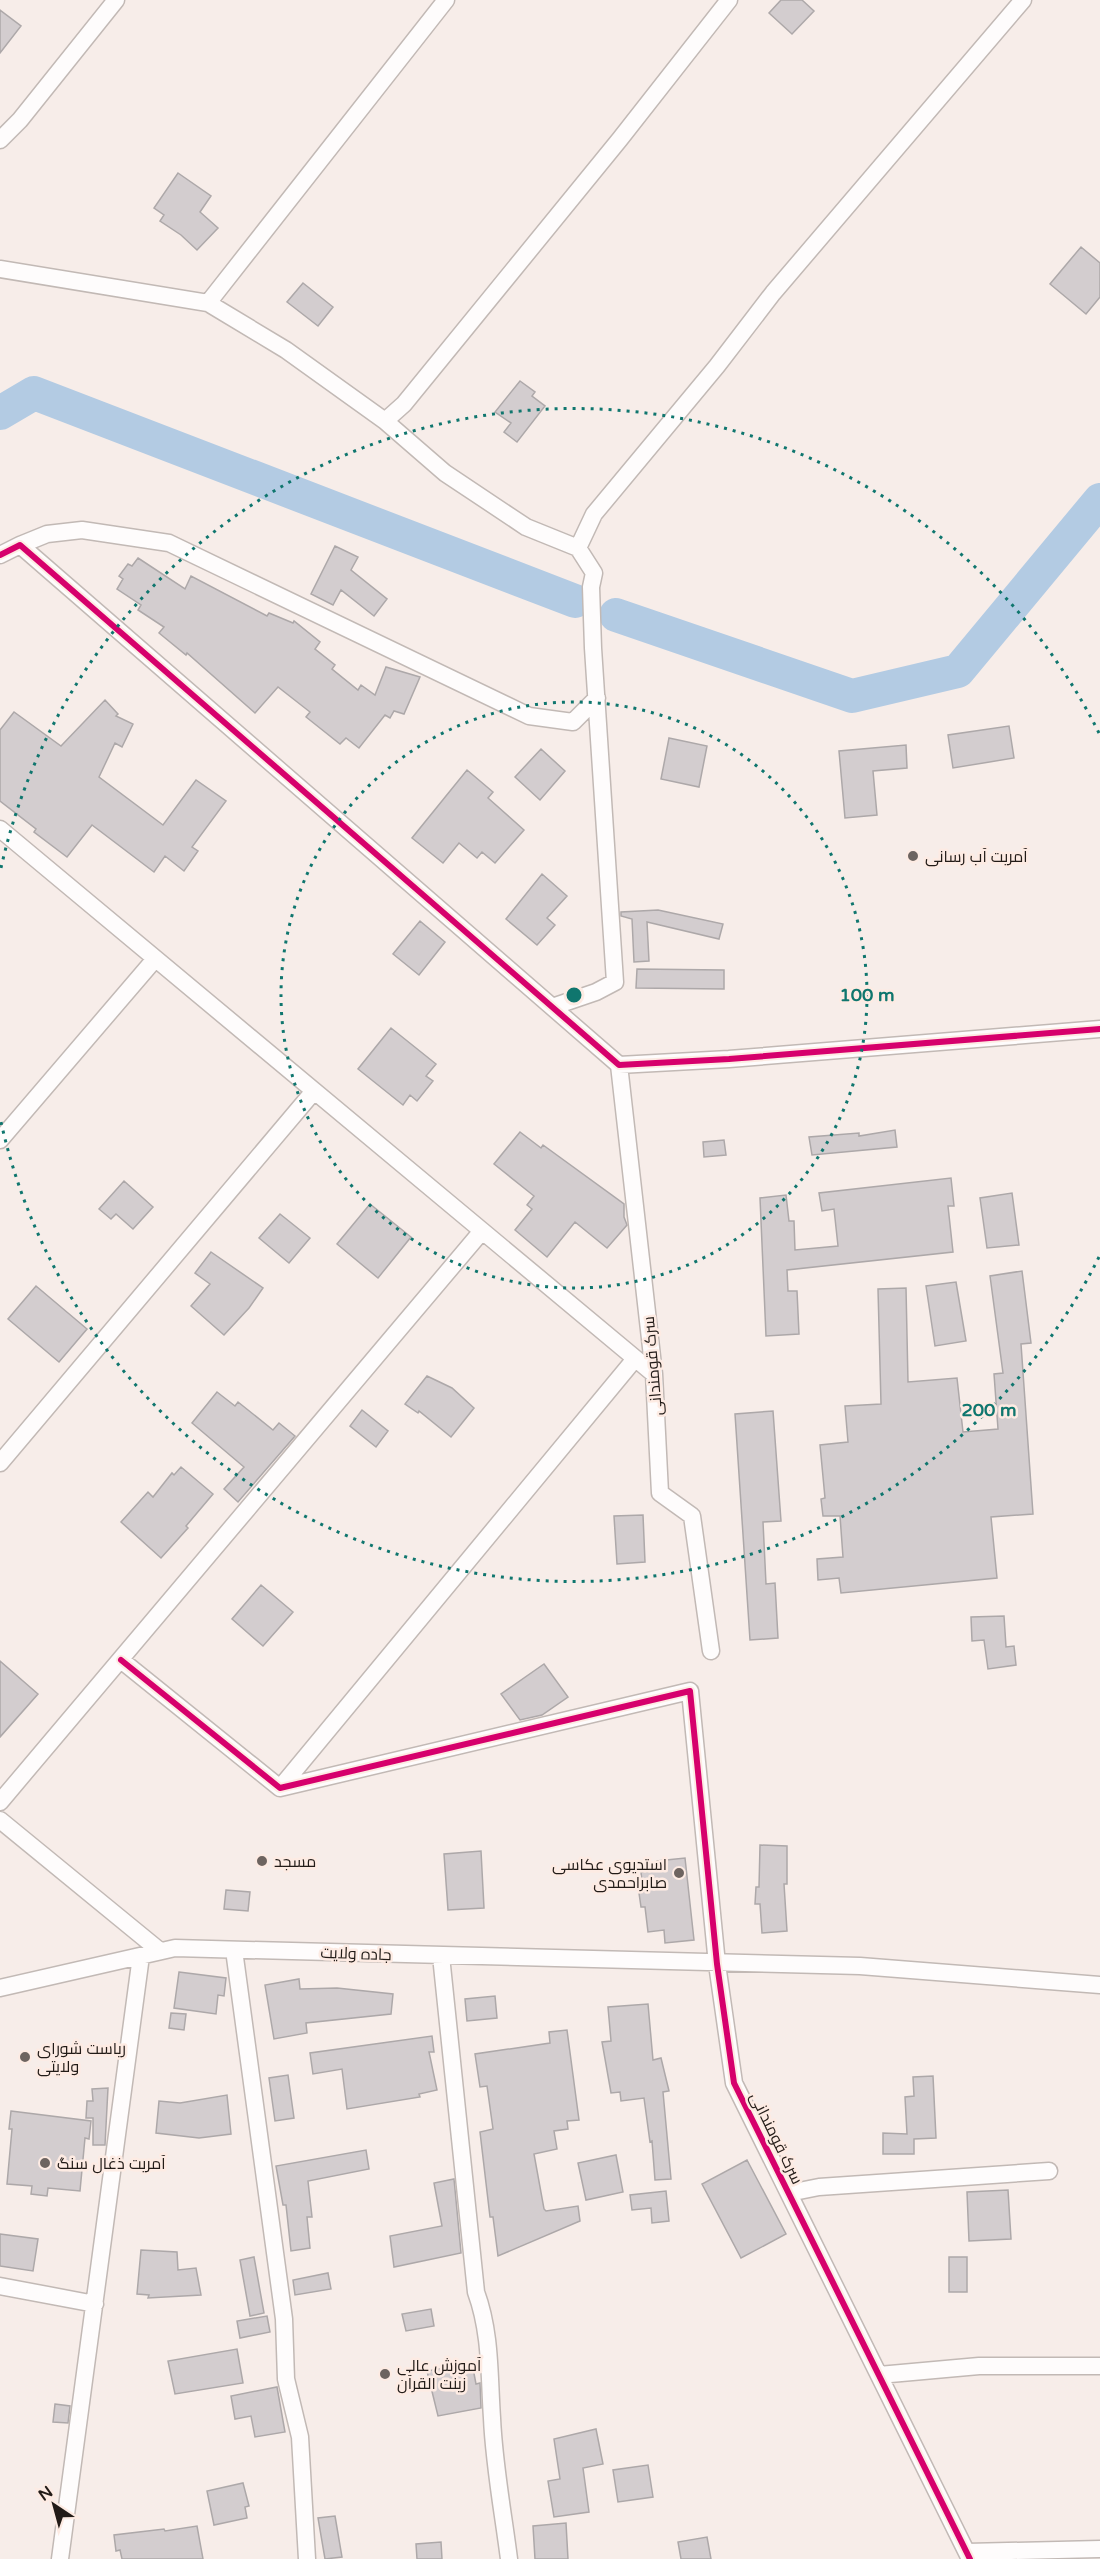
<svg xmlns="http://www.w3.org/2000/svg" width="1100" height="2559" font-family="'Varela Round',Cairo,sans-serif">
	<rect width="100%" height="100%" fill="#f7ede9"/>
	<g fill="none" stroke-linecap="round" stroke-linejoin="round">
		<!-- river -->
		<path stroke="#b3cbe3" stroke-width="34" d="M0,413L34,393L575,601
			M616,615L852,696L958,671L1100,500"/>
	</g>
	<!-- building -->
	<path fill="#d3cdcf" stroke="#ada8a9" stroke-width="1.5" d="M781,0H802L814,11L792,34L769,13Z
		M0,10L21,26L0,53Z
		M178,173L211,196L200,212L218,228L197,250L181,235L160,221L164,215L154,208Z
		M1081,247L1100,263V297L1086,314L1050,284Z
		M303,283L333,307L318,326L287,302Z
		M520,381L535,392L532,396L545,406L517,442L504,432L511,423L495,412Z
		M335,546L358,557L351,570L387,599L374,616L341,590L333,605L311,594Z
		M138,558L185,589L191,576L267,616L269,613L293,623L294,621L320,642L315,649L335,665L332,669L358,690L361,685L375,695L386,667L420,677L404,714L394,711L390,718L385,715L359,748L346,738L340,744L306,717L310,712L278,687L255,713L187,653L186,655L159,633L164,627L138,610L141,605L117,589L123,579L119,576L128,564L132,566Z
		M105,700L118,714L116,716L133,724L122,747L115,743L99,777L163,825L196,780L226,801L192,847L198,851L184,871L165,856L154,872L92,825L67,857L34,832L36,829L0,801V730L14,712L61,746Z
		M1009,726L1014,758L953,768L948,735Z
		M669,738L707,746L699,787L661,779Z
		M906,745L907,768L873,771L877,815L845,818L839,751Z
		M541,749L565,771L540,800L515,777Z
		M467,770L493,792L488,798L524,830L495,863L482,852L477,858L459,843L443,863L412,838Z
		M542,874L567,896L547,918L555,925L537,945L506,919Z
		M658,910L723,924L719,939L647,922L649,961L634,962L632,919L621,916V912Z
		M420,921L445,942L419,975L393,954Z
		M637,969L724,970V989L636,988Z
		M391,1028L436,1064L426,1076L433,1081L417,1101L410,1095L403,1105L358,1069Z
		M895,1130L897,1147L812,1155L809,1137L859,1133V1136Z
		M520,1132L541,1148L543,1145L624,1204V1217L627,1225L607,1248L575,1222L547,1257L515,1230L532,1209L527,1205L534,1196L494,1164Z
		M724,1140L726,1155L704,1157L703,1142Z
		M951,1178L954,1206H948L953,1252L787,1270L788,1291H797L799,1334L766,1336L760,1198L786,1195L789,1221H794L795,1250L838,1246L834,1209L822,1211L819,1193Z
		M124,1181L153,1207L133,1229L116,1214L111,1219L99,1209Z
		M1012,1193L1019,1245L987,1248L980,1198Z
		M370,1204L411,1237L378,1278L337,1244Z
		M280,1214L310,1238L289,1263L259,1238Z
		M211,1252L263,1288L249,1308L224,1335L191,1306L210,1284L195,1273Z
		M1022,1271L1031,1343L1021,1344L1033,1514L991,1517L997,1578L841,1593L839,1578L818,1580L817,1559L843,1557L840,1516H823L821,1499L825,1498L820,1445L848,1442L845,1406L881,1404L878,1289L906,1288L908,1382L957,1378L963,1432L998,1429L994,1374L1003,1373L990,1276Z
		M956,1282L966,1341L935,1346L926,1286Z
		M36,1286L87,1329L59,1362L8,1319Z
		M427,1376L452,1388L474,1408L451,1437L419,1411L418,1413L405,1404Z
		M217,1392L235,1406L238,1402L273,1430L279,1423L295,1436L238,1502L224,1489L244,1467L192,1423Z
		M362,1410L388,1431L376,1447L350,1426Z
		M773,1411L781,1521L763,1522L766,1584L775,1583L778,1638L750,1640L735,1414Z
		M181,1467L213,1494L186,1526L188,1528L161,1558L121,1522L148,1492L153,1497L172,1473L174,1475Z
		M643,1515L645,1562L617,1564L614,1516Z
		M261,1585L293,1612L263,1646L232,1619Z
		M1004,1616L1006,1647L1014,1646L1016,1665L988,1669L984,1640L972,1641L971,1617Z
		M0,1661L38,1694L0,1737Z
		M544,1664L568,1697L542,1715L520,1720L501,1694Z
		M760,1845L787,1846V1884H784L787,1931L762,1933L760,1904H755L756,1887H759Z
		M481,1851L484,1908L448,1910L444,1854Z
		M685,1858L694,1940L665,1943L664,1930L648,1932L645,1907H641L639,1893L643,1892L641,1872L658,1871L657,1861Z
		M226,1890L250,1892L248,1911L224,1909Z
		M179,1972L226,1978L224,1996L218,1995L216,2014L174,2008Z
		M299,1979L300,1989L337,1988L393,1994L391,2014L306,2023L307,2033L274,2039L265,1985Z
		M495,1996L497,2018L467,2021L465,1999Z
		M648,2004L653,2060L661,2058L669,2091L663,2092L671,2179L655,2180L652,2141L650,2142L644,2098L621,2101L620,2092L611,2093L602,2042L611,2041L608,2007Z
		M171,2013L186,2014L184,2030L169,2028Z
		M567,2030L579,2120L567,2121L568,2129L554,2131L557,2149L534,2154L544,2209L546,2211L578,2206L580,2221L498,2256L493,2217H490L480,2132L493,2129L487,2086L480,2087L475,2054L550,2043L549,2032Z
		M432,2036L434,2052H429L437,2090L419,2094L420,2097L347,2109L342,2069L313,2074L310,2053Z
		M288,2075L294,2118L275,2121L269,2078Z
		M933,2076L936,2138L914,2139V2154H883V2133L907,2134L905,2097L914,2096L913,2077Z
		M108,2088L105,2145H93V2118H86L87,2101H93L92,2089Z
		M227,2095L231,2134L199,2138L156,2133L159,2101L180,2103Z
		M11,2111L91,2121L89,2139L85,2138L80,2191L48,2188L47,2196L31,2194L32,2186L7,2184L12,2129H9Z
		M366,2150L369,2169L308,2181L312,2217H307L310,2248L291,2251L286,2205H283L276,2166Z
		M616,2155L623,2192L586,2200L578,2163Z
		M747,2160L786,2234L741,2258L702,2184Z
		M454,2179L461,2253L394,2267L390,2236L442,2226L434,2183Z
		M1008,2190L1011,2239L969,2241L967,2192Z
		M666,2191L669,2221L652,2223L651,2208L632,2210L630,2195Z
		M0,2234L38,2239L33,2271L0,2266Z
		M141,2250L177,2252L178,2270L196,2268L201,2295L148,2298L149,2295L137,2294Z
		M254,2257L264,2313L250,2316L240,2260Z
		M949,2257H967V2292H949Z
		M328,2273L331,2289L295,2295L293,2280Z
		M431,2309L434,2326L406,2331L402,2314Z
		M267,2316L270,2332L240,2338L237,2321Z
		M237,2349L243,2383L175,2394L168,2361Z
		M472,2363L476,2384L480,2383L481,2408L438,2416L427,2371Z
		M277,2387L285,2432L255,2437L251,2416L235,2419L231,2396Z
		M55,2404L70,2406L68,2423L53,2422Z
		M596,2429L603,2464L583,2468L589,2512L554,2517L548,2481L560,2479L554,2439Z
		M648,2465L653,2497L618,2502L613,2470Z
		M243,2483L249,2506L245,2507L247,2518L214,2525L207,2491Z
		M335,2516L342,2557L325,2559L318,2518Z
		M566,2523L568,2559H535L533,2526Z
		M197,2526L203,2559H122L120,2550L116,2551L114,2535L164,2529L165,2531Z
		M707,2537L711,2559H681L678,2542Z
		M441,2542L442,2559H417L416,2544Z"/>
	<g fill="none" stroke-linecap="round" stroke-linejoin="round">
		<!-- minor casing -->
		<g stroke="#c2b9b5" stroke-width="19">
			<path id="minor" d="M0,140L20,120L116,0
				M0,269L208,303L286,350L385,421L445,473L526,527L578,548L594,573L591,587L593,648L615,982L596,992L552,1007
				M208,303L446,0
				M385,421L404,404L620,139L729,0
				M20,545L47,534L82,530L169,543L529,716L573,722L597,698
				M578,548L594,514L717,366L773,293L1023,0
				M0,555L20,545L619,1065L729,1059L1100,1029
				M0,829L654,1374
				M619,1065L654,1374L660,1493L692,1516L711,1651
				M0,1140L155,959
				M0,1463L314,1091
				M121,1660L280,1788L690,1691L717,1964L734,2083L970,2559
				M280,1788L634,1360
				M0,1802L482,1231
				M0,1820L160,1951
				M234,1950L284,2319L286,2379L300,2437L307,2559
				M441,1956L476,2292C491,2333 489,2375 492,2418C494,2465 503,2512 509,2559
				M0,1988L175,1948L860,1966L1100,1985
				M789,2193L819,2187L1049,2171
				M0,2286L95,2304
				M879,2375L979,2366H1100
				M967,2552L1100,2549
				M60,2559L141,1956"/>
		</g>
		<!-- minor -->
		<use href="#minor" stroke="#fefcfc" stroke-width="16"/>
		<!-- cycleway casing -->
		<g stroke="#fdebe3" stroke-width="10">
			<path id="cycleway" d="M0,555L20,545L619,1065L729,1059L1100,1029
				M121,1660L280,1788L690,1691L717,1964L734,2083L970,2559"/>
		</g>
		<!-- cycleway -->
		<use href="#cycleway" stroke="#d6006c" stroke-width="6"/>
	</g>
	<!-- distance rings -->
	<g fill="none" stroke="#0f766e" stroke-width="3" stroke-dasharray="3 6">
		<circle cx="574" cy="995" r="293"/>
		<path d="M1099 1257A587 587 0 0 1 1 1122M1 868A587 587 0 0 1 1099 733"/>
	</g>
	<!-- markers -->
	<g fill="#6d6460" stroke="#fdebe3" stroke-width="2">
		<circle cx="913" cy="856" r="6"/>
		<circle cx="262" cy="1861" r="6"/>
		<circle cx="679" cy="1873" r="6"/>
		<circle cx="25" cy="2057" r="6"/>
		<circle cx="45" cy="2163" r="6"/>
		<circle cx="385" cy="2374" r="6"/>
	</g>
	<g text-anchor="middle" stroke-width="5" stroke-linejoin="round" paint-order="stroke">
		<!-- poi labels -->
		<g font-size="16" fill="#221b17" stroke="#fdebe3" text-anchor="start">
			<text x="925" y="862">آمریت آب رسانی</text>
			<text x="274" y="1867">مسجد</text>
			<text x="667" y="1870" text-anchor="end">استدیوی عکاسی<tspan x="667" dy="18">صابراحمدی</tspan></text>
			<text x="37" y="2054">ریاست شورای<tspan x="37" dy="18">ولایتی</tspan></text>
			<text x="57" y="2169">آمریت ذغال سنگ</text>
			<text x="397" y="2371">آموزش عالی<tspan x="397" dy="18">زینت القرآن</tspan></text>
		</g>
		<!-- street labels -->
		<g font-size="16" fill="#221b17" stroke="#fdebe3">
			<text transform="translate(652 1366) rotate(-95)" y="6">سرک قومندانی</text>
			<text transform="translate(356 1953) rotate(2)" y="6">جاده ولایت</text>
			<text transform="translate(777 2138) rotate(64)" y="6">سرک قومندانی</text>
		</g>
	</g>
	<circle cx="574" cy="995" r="9" fill="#0f766e" stroke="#fdebe3" stroke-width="3"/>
	<g font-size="18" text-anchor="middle" font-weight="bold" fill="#0f766e" stroke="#fdebe3" stroke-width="5" stroke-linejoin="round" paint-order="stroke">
		<text x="867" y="1001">100 m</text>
		<text x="989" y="1416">200 m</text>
	</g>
	<!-- north arrow -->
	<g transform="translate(54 2505) rotate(324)" stroke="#fdebe3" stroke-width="4.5" paint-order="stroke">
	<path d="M0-4.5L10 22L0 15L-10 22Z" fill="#221b17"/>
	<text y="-9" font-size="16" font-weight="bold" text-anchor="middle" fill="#221b17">N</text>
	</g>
</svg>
